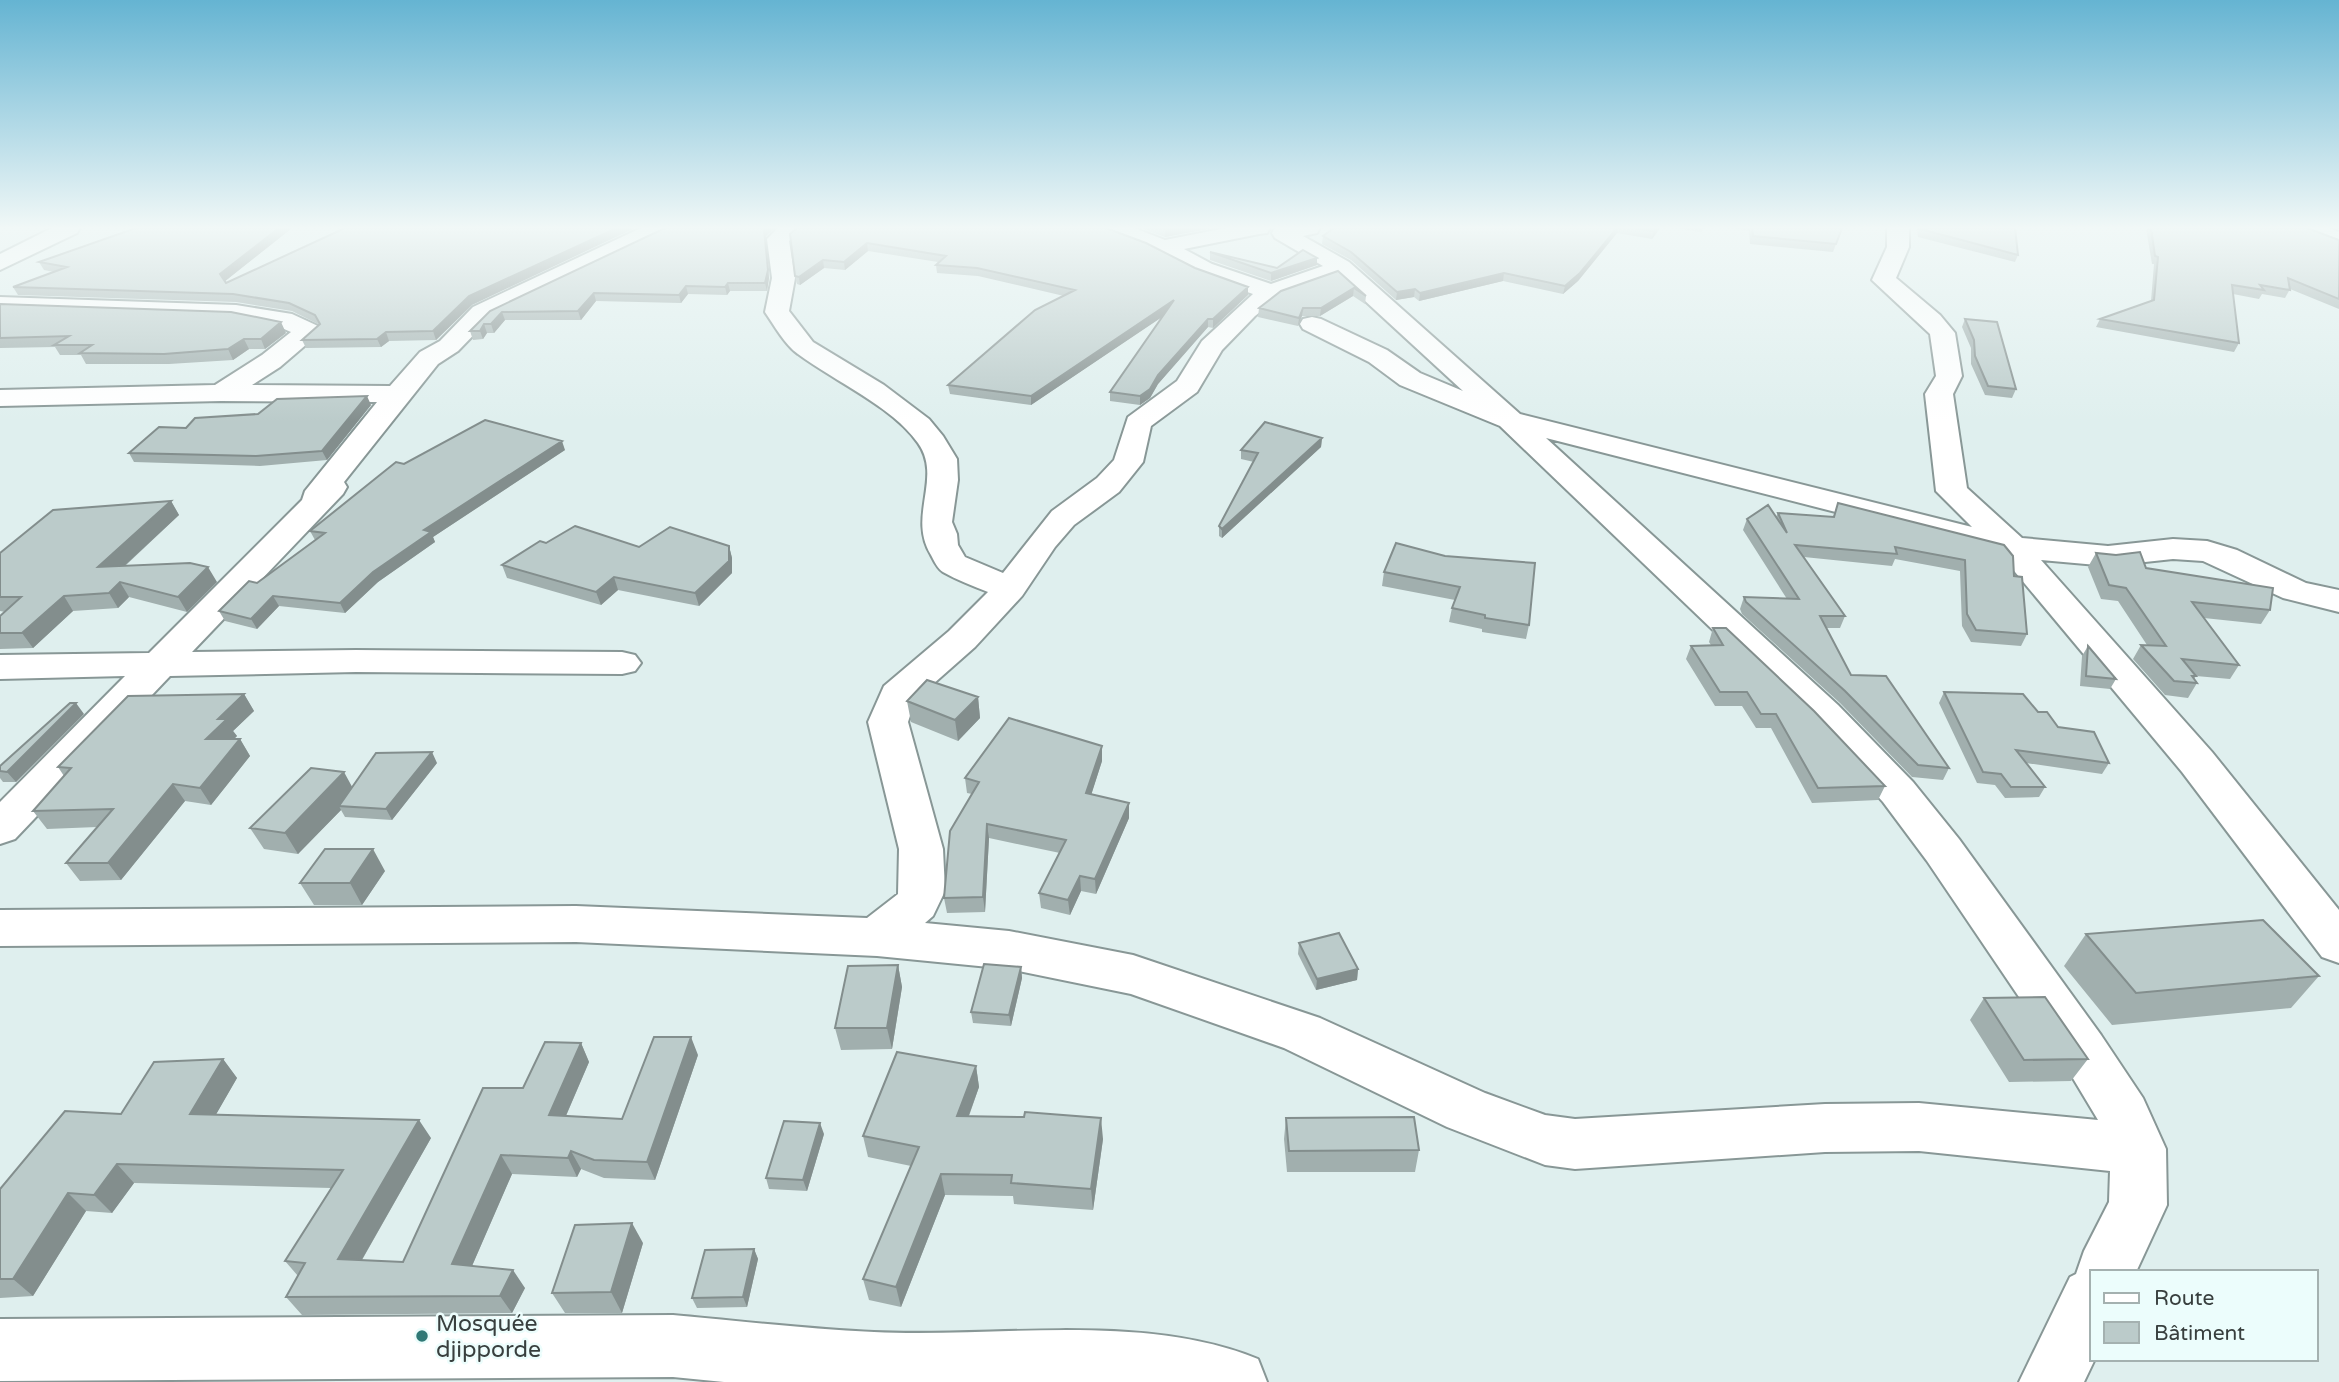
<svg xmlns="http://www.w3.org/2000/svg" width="2339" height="1382" font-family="'Varela Round',sans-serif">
	<rect width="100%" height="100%" fill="#dfefee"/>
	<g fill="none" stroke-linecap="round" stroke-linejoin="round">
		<!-- minor casing -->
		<g stroke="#889796" stroke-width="4">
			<path id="minor" d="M52,228H80L77,233L0,270V254Z
				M641,228H669L666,233L491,317L458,351L438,364L344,482L347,487L343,494L192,652L356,650L622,652L635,655L641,663L635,671L622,674L356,672L170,676L15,839L0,844V802L125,676L0,679V655L149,653L302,500L305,491L377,402L221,401L0,406V390L215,385L262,355L291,332L277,326L236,319L0,311V297L236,305L292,314L318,326L322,331L280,367L252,385L390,386L420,352L440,341L473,307Z
				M778,228H802L789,241L795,278L789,311L813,342L884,385L929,419L943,436L957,459L958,480L952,522L957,534L958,545L965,557L1003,573L1052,511L1097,478L1114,460L1128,417L1177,381L1202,341L1253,294L1196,274L1147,248L1106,233L1103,228H1134L1165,240L1226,228H1270L1267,233L1259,234L1184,249L1212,264L1271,284L1323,266L1275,238L1272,233L1275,228H1320L1317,233L1303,236L1349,262L1520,414L1972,527L1936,491L1925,394L1936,376L1930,334L1872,280L1887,247V228H1909V247L1896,278L1940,315L1955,333L1962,376L1953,394L1967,488L2022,538L2108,546L2173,539L2207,541L2237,550L2306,583L2339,590V612L2283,598L2203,561L2173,559L2108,566L2041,560L2212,752L2339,910V963L2322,957L2182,772L2000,554L1546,438L1838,705L1913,782L1959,839L2101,1035L2143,1098L2166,1149L2167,1205L2136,1272H2092V1359H2095L2084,1382H2019L2070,1277L2076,1274L2084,1251L2109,1202L2110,1171L1919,1151L1825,1152L1575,1169L1545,1165L1447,1127L1284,1048L1131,994L1009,969L877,956L576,942L0,946V910L576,906L867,918L898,894L899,849L868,722L884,686L949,631L988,592C973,586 957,580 943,572C938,569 934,561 931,555C907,516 943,478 918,443C892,406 834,381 798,354C785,345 774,325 765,312L772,278L767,239ZM1338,276L1463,391L1420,373L1387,350L1321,319L1312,317L1303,319L1300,324L1303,329L1369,362L1400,385L1500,426L1810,723L1883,802L1927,861L2065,1065L2098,1120L1919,1103L1825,1104L1575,1119L1545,1115L1485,1093L1320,1018L1133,955L1009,931L925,923L933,916L945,891L943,849L908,722L915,700L975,647L1022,596L1055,547L1074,525L1119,492L1143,462L1151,426L1197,392L1222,350L1255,316L1279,297Z
				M2300,228H2329L2339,232V247L2303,233Z
				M673,1315C740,1321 807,1329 874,1332C996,1338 1143,1312 1258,1359L1267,1382H724L673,1377L0,1381V1319Z"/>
		</g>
		<!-- minor -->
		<use href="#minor" fill="#fff" fill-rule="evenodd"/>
	</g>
	<!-- wall -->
	<path fill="#a1afae" d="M136,228H292L225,281L226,283L472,305L436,340L389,341L381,347L306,348L302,340L320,325L292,311L236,302L18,295L13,287L54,272L44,270L39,262Z
		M797,228L1195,268L1248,287V295L1213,328L1208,327L1158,384L1150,398L1140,405L1110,401V392L1163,316L1031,405L950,394L948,385L1064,296L978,276L937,273L936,265L938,262L868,251L845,270L824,268L800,285L797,284L795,276Z
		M1141,228H1212L1165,237Z
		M1334,228H1660L1652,239L1617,233L1578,281L1563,294L1503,281L1419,301L1414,297L1396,300L1351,260L1322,244L1323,236Z
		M1672,228H1704L1701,232Z
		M1729,228H1842L1833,252L1750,244L1749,231Z
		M1917,228H2015L2018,255L2015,262L1918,237Z
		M2146,228H2307L2339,240V309L2290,289L2285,298L2262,294L2259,299L2233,294L2239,343L2234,352L2096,327L2100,319L2151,301L2154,264H2152Z
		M765,237L769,278L767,291H730L727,295L688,294L681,303L596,301L581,320H505L494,333H487L483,339L473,340L470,331L490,311Z
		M1210,252L1277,268L1317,258V265L1271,281L1210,260Z
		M1338,271L1366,296L1365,304L1353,296L1320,316H1302L1298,326L1258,317L1259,308Z
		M0,304L286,333L265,349H249L233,360L169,364H86L81,355H60L55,347L0,348Z
		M1965,319L2016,389L2012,398L1985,395L1971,364V348L1962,327Z
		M371,405L327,460L260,466L134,462L129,453L186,428Z
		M1322,438L1321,447L1222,538L1219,536V526L1254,462L1241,459V450Z
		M565,450L433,537L435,542L378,582L345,613L279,606L257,629L225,621L219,611L315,540L310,531L404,464Z
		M171,501L179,515L125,566L217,582L187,612L129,597L118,608L73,611L33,648L0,649V616L5,612L0,611V553Z
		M1838,503L2014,576L2027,634L2021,646L1971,642L1962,626L1960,571L1895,559L1892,566L1804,557L1845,616L1840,628H1826L1851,675L1949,768L1943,780L1912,777L1840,703L1742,614L1740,609L1744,597L1787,599L1743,530L1747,519L1776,517L1778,513L1833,517Z
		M546,543L639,547L729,546L732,558V573L699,606L618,590L601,605L507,578L502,565Z
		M1396,543L1529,625L1526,639L1482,632V629L1449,622L1452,608L1455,600L1382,586L1384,572Z
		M2096,553L2146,568L2270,610L2261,624L2204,618L2239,665L2230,679L2196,676L2194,679L2197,683L2188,698L2165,695L2133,659L2141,645H2147L2118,601L2101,599L2088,567Z
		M1713,628L1885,786L1878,800L1812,803L1771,728H1756L1742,706H1715L1686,659L1691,646L1711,645L1709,642Z
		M2088,646L2116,679L2110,689L2080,686L2082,656Z
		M1944,692L2038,712L2109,763L2102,774L2026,763L2045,787L2039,797L2005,798L1995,785L1977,783L1939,703Z
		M244,694L254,711L233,731L237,736L234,739H240L250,756L211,805L185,801L121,880L80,881L66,863L97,827L47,829L33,811L64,776L58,767Z
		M978,697L980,718L958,741L911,722L907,701Z
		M84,714L16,782H3L0,778V766Z
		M1102,761L1091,795L1129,803V818L1096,894L1081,891L1070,915L1041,908L1039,893L1060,853L989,838L985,912L947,913L944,898L972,794L967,793L965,778Z
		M437,763L392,820L345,817L341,810L298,854L264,849L250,828Z
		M385,871L362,905H314L300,883Z
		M2086,934L2319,976L2291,1008L2112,1025L2064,966Z
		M1299,943L1358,969L1357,980L1316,990L1298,954Z
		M898,965L902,987L892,1049L841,1050L835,1028Z
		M1021,967L1022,978L1011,1026L973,1023L971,1012Z
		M1984,998L2088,1059L2071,1081L2009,1082L1970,1020Z
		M581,1043L589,1062L566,1116L622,1119L698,1055L655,1180L604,1178L581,1169L577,1177L512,1174L472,1266L525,1288L512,1313L302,1315L286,1297L298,1276L285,1261L331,1188L134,1183L112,1213L86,1211L33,1296L0,1298V1189L121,1114L223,1059L237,1078L216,1114L431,1138L362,1260L403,1262L523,1088Z
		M976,1066L979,1087L969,1116L1103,1139L1093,1210L1014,1204L1013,1196L945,1195L901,1307L869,1300L863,1279L911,1166L868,1157L863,1136Z
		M1286,1118L1419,1150L1415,1172H1287L1284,1139Z
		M824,1134L807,1191L769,1189L766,1178Z
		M643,1243L622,1313H565L552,1293Z
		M754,1249L758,1259L747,1307L697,1308L692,1298Z"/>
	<!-- shaded-wall -->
	<path fill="#838e8d" d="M279,228H292L224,282L220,274Z
		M617,228H635L472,305L436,340L433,331L469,296Z
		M765,228H775L765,237L769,278L767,291L765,283L764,229Z
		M1173,228H1212L1165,237V230Z
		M1617,228H1618L1617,233L1578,281L1563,294L1565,286Z
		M1656,228H1660L1652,239L1654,231Z
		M867,243L868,251L845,270L844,262Z
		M1317,258V265L1271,281V273Z
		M823,260L824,268L800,285L799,277Z
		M1504,273L1503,281L1419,301L1420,293Z
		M728,283L730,291L727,295L725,287Z
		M686,286L688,294L681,303L679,295Z
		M1248,287V295L1213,328V319Z
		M1354,288L1353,296L1320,316L1321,308Z
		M1415,289L1414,297L1396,300L1397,292Z
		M594,293L596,301L581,320L578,311Z
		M1174,300V309L1031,405V396Z
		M1303,308L1302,316L1298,326L1299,318Z
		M502,312L505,320L494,333L491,324Z
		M1208,319V327L1158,384L1150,398L1140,405V396Z
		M281,322L286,333L265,349L261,339Z
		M484,324L487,333L483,339L480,331Z
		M386,332L389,341L381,347L377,339Z
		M244,339L249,349L233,360L228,349Z
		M367,396L371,405L327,460L322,451Z
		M1322,438L1321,447L1222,538V529Z
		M562,441L565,450L433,537L435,542L378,582L345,613L340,603L373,572L424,530Z
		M171,501L179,515L107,582L98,567Z
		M729,546L732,558V573L699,606L695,593Z
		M208,567L217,582L187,612L178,597Z
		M614,577L618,590L601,605L596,592Z
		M120,582L129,597L118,608L109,593Z
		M64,596L73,611L33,648L22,633Z
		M273,596L279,606L257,629L251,619Z
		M244,694L254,711L233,731L237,736L217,756L206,739L218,719Z
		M978,697L980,718L958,741L955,720Z
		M76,703L84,714L16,782L7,772Z
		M240,739L250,756L211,805L200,788Z
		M1102,746V761L1087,808L1086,793Z
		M432,752L437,763L392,820L386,809Z
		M344,772L356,794L339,806L341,810L298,854L285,833Z
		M173,784L185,801L121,880L108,863Z
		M1129,803V818L1096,894L1095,879Z
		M987,824L989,838L985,912L983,897Z
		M373,849L385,871L362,905L350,883Z
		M1080,876L1081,891L1070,915L1068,900Z
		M898,965L902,987L892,1049L887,1028Z
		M1021,967L1022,978L1011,1026L1009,1015Z
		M1358,969L1357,980L1316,990L1317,979Z
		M691,1037L698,1055L655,1180L647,1162Z
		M581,1043L589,1062L558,1134L549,1115Z
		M223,1059L237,1078L206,1132L190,1114Z
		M976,1066L979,1087L961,1137L957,1116Z
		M1101,1118L1103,1139L1093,1210L1091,1189Z
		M419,1120L431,1138L352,1277L338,1259Z
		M820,1123L824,1134L807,1191L803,1180Z
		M571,1151L581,1169L577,1177L568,1158Z
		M501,1155L512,1174L465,1282L452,1264Z
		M117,1164L134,1183L112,1213L94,1195Z
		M941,1174L945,1195L901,1307L896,1287Z
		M68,1193L86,1211L33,1296L13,1279Z
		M632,1223L643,1243L622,1313L611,1292Z
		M754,1249L758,1259L747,1307L743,1297Z
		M513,1270L525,1288L512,1313L500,1296Z"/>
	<!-- building -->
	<path fill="#bbcbca" stroke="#838e8d" stroke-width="2" d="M136,228H279L220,274L226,283L345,228H617L469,296L433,331L386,332L377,339L302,340L320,324L315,315L289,303L233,294L13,287L67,267L39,262Z
		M665,228H765L764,229L768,270L765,283H728L725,287L686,286L679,295L594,293L578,311L502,312L491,324H484L480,331H470L490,311Z
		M797,228H1106L1146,243L1195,268L1248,287L1213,319H1208L1158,375L1150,389L1140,396L1110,392L1174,300L1031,396L948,385L1035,310L1075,290L977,268L936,265L946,256L867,243L844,262L823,260L799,277L795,276L790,234Z
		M1334,228H1617L1580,273L1565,286L1504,273L1420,293L1415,289L1397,292L1351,252L1323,236Z
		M1635,228H1656L1654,231Z
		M1752,228H1842L1836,244L1753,236Z
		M1920,228H2015L2018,255L1920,229Z
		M2151,228H2307L2339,240V299L2288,278L2290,290L2260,285L2264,290L2232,285L2239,343L2100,319L2154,300L2158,257L2155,256Z
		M1303,250L1317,258L1271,273L1210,252L1277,268Z
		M1338,271L1366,296L1354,288L1321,308H1303L1299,318L1259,308L1281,291Z
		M0,304L231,312L281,322L261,339H244L228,349L164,354L80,353L92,345H54L69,336L0,338Z
		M1965,319L1997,322L2016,389L1988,386L1975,356L1974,340Z
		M367,396L322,451L256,456L129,453L159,427L186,428L195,418L258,414L277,399Z
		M485,420L562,441L424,530L431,532L373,572L340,603L273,596L251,619L219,611L249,581L257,583L325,533L310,531L396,462L404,464Z
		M1265,422L1322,438L1222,529L1219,526L1258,453L1241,450Z
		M171,501L98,567L190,563L208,567L178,597L120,582L109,593L64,596L22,633H0V616L21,597H0V553L53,510Z
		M1838,503L2004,545L2013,556L2014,576L2022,577L2027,634L1976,630L1967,614L1965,560L1895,547L1897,554L1795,545L1845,616H1820L1851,675L1886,676L1949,768L1918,765L1845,691L1746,602L1744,597L1799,599L1747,519L1768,505L1787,533L1778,513L1834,517Z
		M575,526L639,547L670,527L729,546V561L695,593L614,577L596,592L502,565L540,541L546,543Z
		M1396,543L1445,556L1535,563L1529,625L1485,618V615L1452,608L1460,587L1384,572Z
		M2140,552L2146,568L2273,588L2270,610L2192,602L2239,665L2182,659L2196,676H2192L2197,683L2174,681L2141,645L2166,646L2126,588L2109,585L2096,553L2116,555Z
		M1713,628H1726L1814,711L1885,786L1818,788L1776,714H1761L1747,692H1720L1691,646L1723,645Z
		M2088,646L2116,679L2086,676Z
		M927,680L978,697L955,720L907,701Z
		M1944,692L2023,694L2038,712H2047L2058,727L2094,732L2109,763L2016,750L2045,787H2011L2001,774L1983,772Z
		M244,694L218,719H227L206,739H240L200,788L173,784L108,863H66L113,809L33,811L71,768L58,767L128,696Z
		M70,703H76L7,772L0,771V766Z
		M1009,718L1102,746L1086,793L1129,803L1095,879L1080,876L1068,900L1039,893L1066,840L987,824L983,897L944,898L950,831L979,782L965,778Z
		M432,752L386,809L339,806L376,753Z
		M311,768L344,772L285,833L250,828Z
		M325,849H373L350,883H300Z
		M2263,920L2319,976L2136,993L2086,934Z
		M1339,933L1358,969L1317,979L1299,943Z
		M984,964L1021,967L1009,1015L971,1012Z
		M898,965L887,1028H835L848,966Z
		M2045,997L2088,1059L2024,1060L1984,998Z
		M654,1037H691L647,1162L594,1160L571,1151L568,1158L501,1155L452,1264L513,1270L500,1296L286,1297L305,1263L285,1261L343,1170L117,1164L94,1195L68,1193L13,1279H0V1189L65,1111L121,1114L154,1062L223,1059L190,1114L419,1120L338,1259L403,1262L483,1088H523L545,1042L581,1043L549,1115L622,1119Z
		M897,1052L976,1066L957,1116L1024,1117L1025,1112L1101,1118L1091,1189L1011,1183L1012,1175L941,1174L896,1287L863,1279L919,1147L863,1136Z
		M1414,1117L1419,1150L1289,1151L1286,1118Z
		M784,1121L820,1123L803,1180L766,1178Z
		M632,1223L611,1292L552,1293L575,1225Z
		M754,1249L743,1297L692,1298L705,1250Z"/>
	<!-- sky -->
	<linearGradient id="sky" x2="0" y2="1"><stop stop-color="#65b4d2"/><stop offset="0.54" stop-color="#f1f8f7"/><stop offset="1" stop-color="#f1f8f7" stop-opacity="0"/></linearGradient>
	<rect width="2339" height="422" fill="url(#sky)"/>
	<!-- markers -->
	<circle fill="#307976" stroke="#ecfdfc" stroke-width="2.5" cx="422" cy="1336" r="7"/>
	<g text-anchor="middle" stroke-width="5" stroke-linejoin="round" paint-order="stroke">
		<!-- near-poi labels -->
		<g font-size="23" fill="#383f3e" stroke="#ecfdfc" text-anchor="start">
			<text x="436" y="1331">Mosquée<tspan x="436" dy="26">djipporde</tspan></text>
		</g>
	</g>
	<!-- legend -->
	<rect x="2090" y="1270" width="228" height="91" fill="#ecfdfc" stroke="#a4b1b0" stroke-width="2"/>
	<rect x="2104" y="1293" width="35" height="10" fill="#ffffff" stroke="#a4b1b0" stroke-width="2"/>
	<text x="2154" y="1305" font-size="21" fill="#383f3e">Route</text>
	<rect x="2104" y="1322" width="35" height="21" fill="#bbcbca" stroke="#a4b1b0" stroke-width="2"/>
	<text x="2154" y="1340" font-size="21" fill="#383f3e">Bâtiment</text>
</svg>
